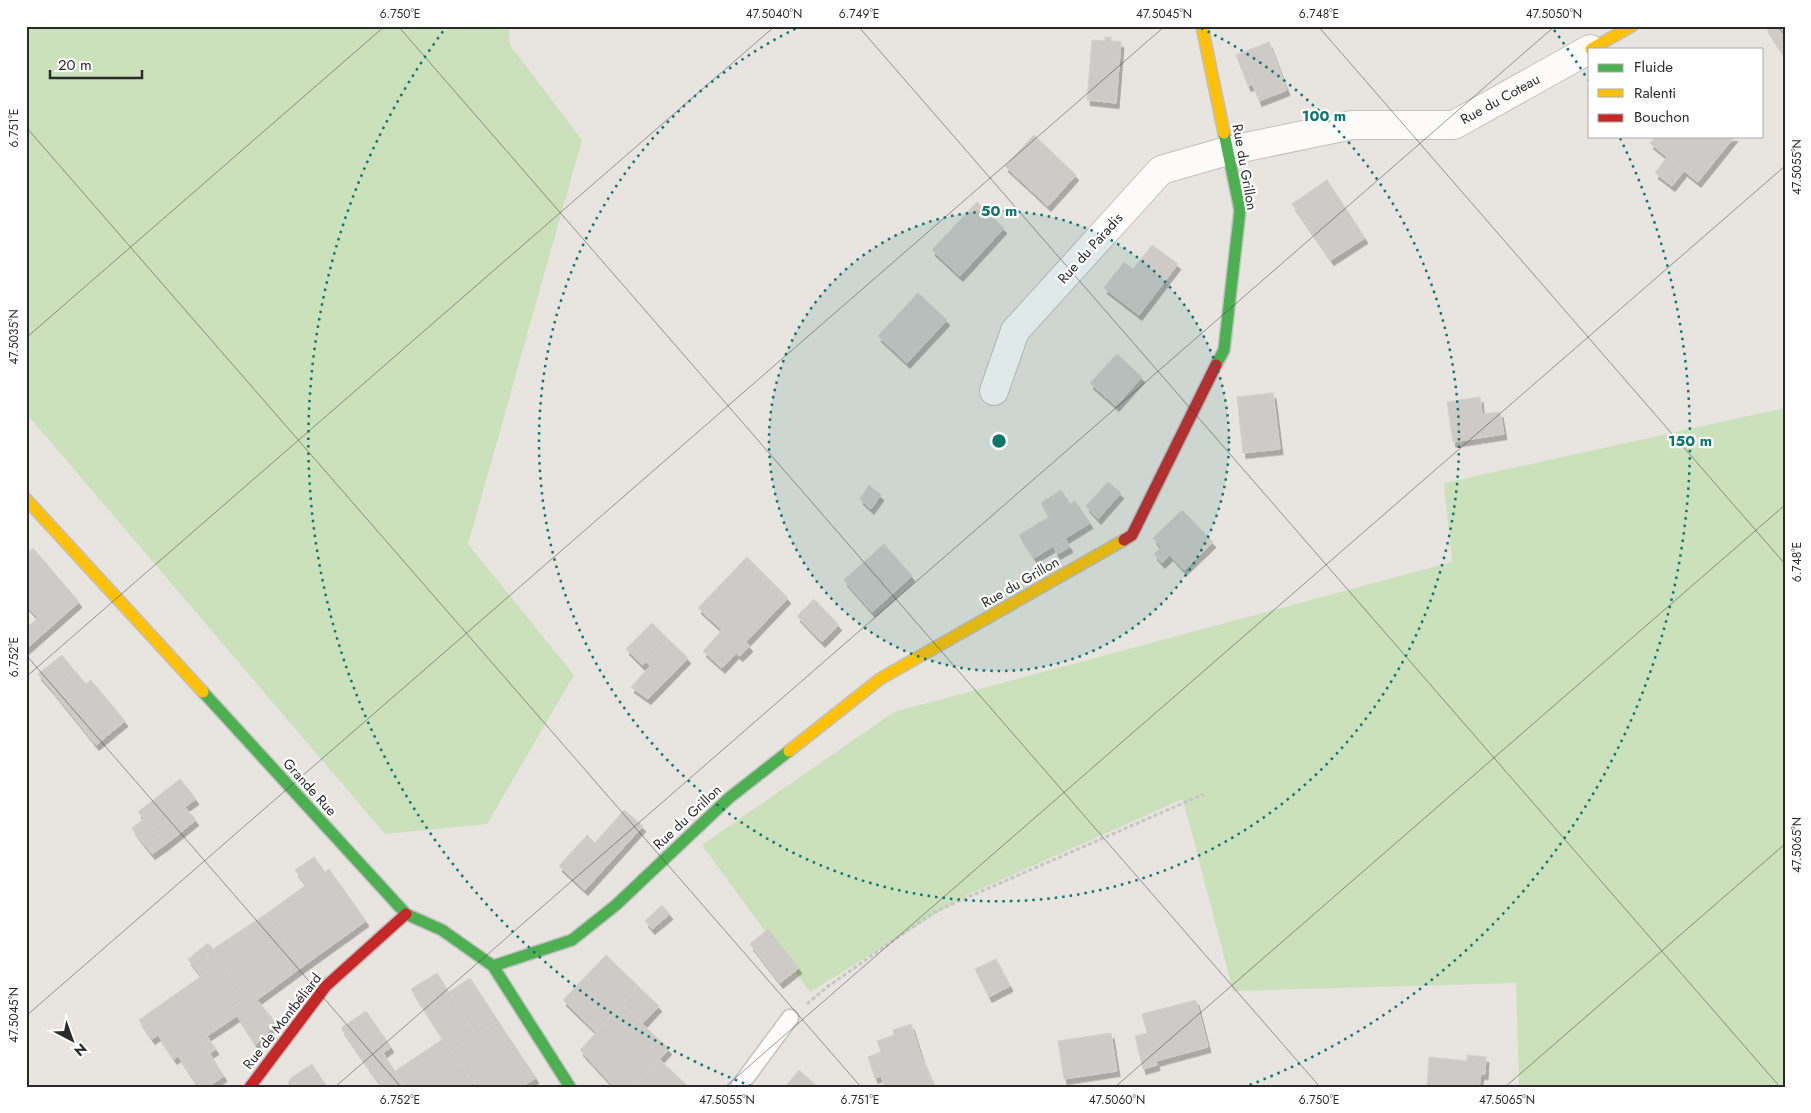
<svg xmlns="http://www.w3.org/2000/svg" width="1811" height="1113" font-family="Jost,sans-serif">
	<defs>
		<filter id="shadow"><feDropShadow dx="3" dy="5.5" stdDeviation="0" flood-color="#0004"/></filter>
	</defs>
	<rect width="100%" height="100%" fill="#e8e4e0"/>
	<!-- green -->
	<path fill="#cae1bb" d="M26,26H509L510,45L582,140L468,544L574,675L487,824L385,834L26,413Z
		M1785,408V1087H1519L1516,983L1233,991L1183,799L967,895L810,992L702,845L894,712L1452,562L1444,483Z"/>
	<!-- building -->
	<path fill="#cdcac7" stroke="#d3d0cc" filter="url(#shadow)" d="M1765,26H1785V57Z
		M1105,37H1111V41L1121,42L1116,103L1087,100L1092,40L1105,41Z
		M1269,42L1287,90L1259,101L1241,53Z
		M1241,53L1253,84L1248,86L1236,55Z
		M1034,135L1076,175L1048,206L1005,166Z
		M1656,136H1735L1698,182L1650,143Z
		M1667,157L1684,171L1672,186L1655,173Z
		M1327,180L1365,238L1331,260L1292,204Z
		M977,202L1004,228L960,276L932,250Z
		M1152,245L1178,264L1139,315L1104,288L1124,262L1133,269Z
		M918,293L947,320L907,363L878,336Z
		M1117,354L1142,377L1116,406L1090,383Z
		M1273,393L1280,449L1243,453L1237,397Z
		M1480,397L1482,414L1500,412L1504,434L1453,442L1447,402Z
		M1108,482L1121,493L1098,519L1086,506Z
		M869,485L881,495L871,509L860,499Z
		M1061,490L1070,504L1075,501L1090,523L1034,558L1019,535L1049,517L1041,503Z
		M1182,510L1213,542L1184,570L1170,555L1162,563L1154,554L1161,547L1153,538Z
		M1065,539L1070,547L1057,554L1053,546Z
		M884,544L912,576L872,612L844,580Z
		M33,548L79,602L26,649V628L38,618L26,605V554Z
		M747,557L788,598L746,642L750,646L740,656L736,653L722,668L703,651L722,630L698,608Z
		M814,599L839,625L822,642L797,616Z
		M652,623L668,639L646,662L629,646Z
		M668,639L688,658L648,699L631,687L650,666L646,662Z
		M629,646L646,662L642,665L626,649Z
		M62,655L75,671L52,690L38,674Z
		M75,671L86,684L91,680L125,721L96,745L52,690Z
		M180,779L196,799L185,807L189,812L173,825L169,818L139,838L132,828L144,819L138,812Z
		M624,810L643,826L585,890L559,866L587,835L595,843Z
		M189,812L196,820L165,845L152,829L169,818L173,825Z
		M152,829L165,845L152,854L139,838Z
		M314,857L325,872L329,869L366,921L302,967L266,914L306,885L295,870Z
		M662,905L670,914L652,929L645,921Z
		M266,914L302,967L257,1000L276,1023L256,1045L232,1008L246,998L213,949Z
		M768,929L799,968L780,983L750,944Z
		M208,943L213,949L205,955L214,967L201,976L188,959Z
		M213,949L246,998L232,1008L237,1016L201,1040L224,1076L208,1087H199L178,1056L174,1059L158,1035L152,1039L139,1020L214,967L205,955Z
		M606,955L639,987L596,1032L563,1000Z
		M996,959L1010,986L989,997L975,969Z
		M437,973L476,1035L452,1050L473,1083L466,1087H405L395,1071L443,1039L411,989Z
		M470,978L498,1021L476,1035L449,992Z
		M639,987L659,1006L642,1024L622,1005Z
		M1196,1000L1208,1047L1156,1061L1157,1065L1143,1069L1135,1036L1147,1033L1142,1014Z
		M622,1005L669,1049L633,1087H614L580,1050Z
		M366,1011L391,1047L383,1053L405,1087H382L341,1028Z
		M498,1021L536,1078L521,1087H476L452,1050Z
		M911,1024L922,1059L935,1087H885L881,1076L875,1078L868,1057L881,1052L877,1041L894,1035L893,1030Z
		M1111,1033L1117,1071L1064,1079L1058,1041Z
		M207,1036L216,1049L210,1053L201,1040Z
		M1467,1055L1486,1057L1485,1074H1481L1479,1087H1427L1429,1057L1467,1061Z
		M659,1059L677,1076L668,1087H633Z
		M312,1064L327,1087H290L288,1083L291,1078Z
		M799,1070L818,1087H785Z
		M677,1076L689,1087L668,1086Z"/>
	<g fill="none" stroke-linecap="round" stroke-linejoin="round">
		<!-- lane casing -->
		<g stroke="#c1c0c1" stroke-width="19">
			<path id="lane" d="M739,1087L790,1018"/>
		</g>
		<!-- street casing -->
		<g stroke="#c1c0c1" stroke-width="30">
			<path id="street" d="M994,391L1015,331L1161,170L1227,151L1352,125H1454L1590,49"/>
		</g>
		<!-- fast casing -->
		<g stroke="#c1c0c1" stroke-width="14">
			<path id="fast" d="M1216,365L1224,350L1240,210L1224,133
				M203,692L406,914L442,930L493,966L570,1087
				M493,966L572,940L616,905L729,798L789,751"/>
		</g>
		<!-- slow casing -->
		<g stroke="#c1c0c1" stroke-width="14">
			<path id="slow" d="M1202,26L1224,133
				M1591,49L1632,26
				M26,499L203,692
				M789,751L880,679L1124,540"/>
		</g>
		<!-- jam casing -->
		<g stroke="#c1c0c1" stroke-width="14">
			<path id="jam" d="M1124,540L1132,535L1216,365
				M250,1087L326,986L406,914"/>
		</g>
		<!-- path -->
		<path stroke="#c6c6c5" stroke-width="3" stroke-dasharray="4 2.5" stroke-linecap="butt" d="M807,1004L827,987L934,912L1204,794"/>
		<!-- lane -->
		<use href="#lane" stroke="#fcfbfa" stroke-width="16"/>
		<!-- street -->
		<use href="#street" stroke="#fcfbfa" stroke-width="28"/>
		<!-- fast -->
		<use href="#fast" stroke="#4caf50" stroke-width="11"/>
		<!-- slow -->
		<use href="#slow" stroke="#ffc107" stroke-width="11"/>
		<!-- jam -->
		<use href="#jam" stroke="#c62828" stroke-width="11"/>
	</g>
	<!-- ticks -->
	<path fill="none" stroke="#2a2a2a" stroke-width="1" stroke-opacity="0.45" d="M398,26L1320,1087M858,26L1780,1087M1318,26L1785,564M1777,26L1785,35M26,127L861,1087M26,338L385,26M26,655L401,1087M26,677L775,26M26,1016L1165,26M335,1087L1555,26M725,1087L1785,166M1115,1087L1785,505M1505,1087L1785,844"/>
	<!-- distance rings -->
	<circle cx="999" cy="441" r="230" fill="#0f766e" fill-opacity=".12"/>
	<g fill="none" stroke="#0f766e" stroke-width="2.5" stroke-dasharray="2.5 5">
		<circle cx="999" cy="441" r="230"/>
		<path d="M1201 28A460 460 0 1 1 797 28"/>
		<path d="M751 1086A691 691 0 0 1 444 30M1554 30A691 691 0 0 1 1588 80M1620 138A691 691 0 0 1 1247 1086"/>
	</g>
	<g text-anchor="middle" stroke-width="4.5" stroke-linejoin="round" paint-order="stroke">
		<!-- street labels -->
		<g font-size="14" fill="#2a2a2a" stroke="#fff">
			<text transform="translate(1500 99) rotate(-29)" y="5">Rue du Coteau</text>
			<text transform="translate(1245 167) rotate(80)" y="5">Rue du Grillon</text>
			<text transform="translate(1090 248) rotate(-48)" y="5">Rue du Paradis</text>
			<text transform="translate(1020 582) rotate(-30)" y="5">Rue du Grillon</text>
			<text transform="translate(310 787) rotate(48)" y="5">Grande Rue</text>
			<text transform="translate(687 817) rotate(-43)" y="5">Rue du Grillon</text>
			<text transform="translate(282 1021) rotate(-52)" y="5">Rue de Montbéliard</text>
		</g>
	</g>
	<circle cx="999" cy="441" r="8" fill="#0f766e" stroke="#fff" stroke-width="2.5"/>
	<g font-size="15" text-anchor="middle" font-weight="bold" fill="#0f766e" stroke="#fff" stroke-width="4.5" stroke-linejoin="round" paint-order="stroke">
		<text x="1324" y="121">100 m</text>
		<text x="999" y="216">50 m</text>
		<text x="1690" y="446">150 m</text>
	</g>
	<!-- border -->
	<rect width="1811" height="1113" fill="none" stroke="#ffffff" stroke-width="55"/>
	<!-- legend -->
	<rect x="1588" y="48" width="175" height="90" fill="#ffffff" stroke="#aaaaaa"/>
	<rect x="1598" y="64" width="25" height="8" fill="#4caf50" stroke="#aaaaaa"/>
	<text x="1634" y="72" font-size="15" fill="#2a2a2a">Fluide</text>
	<rect x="1598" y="89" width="25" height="8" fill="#ffc107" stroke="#aaaaaa"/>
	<text x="1634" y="98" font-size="15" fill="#2a2a2a">Ralenti</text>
	<rect x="1598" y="114" width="25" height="8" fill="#c62828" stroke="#aaaaaa"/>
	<text x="1634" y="122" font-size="15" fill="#2a2a2a">Bouchon</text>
	<!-- north arrow -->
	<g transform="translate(72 1040) rotate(139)" stroke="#ffffff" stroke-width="4" paint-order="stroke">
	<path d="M0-4L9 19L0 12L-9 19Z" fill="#2a2a2a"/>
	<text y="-8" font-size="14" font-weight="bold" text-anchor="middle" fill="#2a2a2a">N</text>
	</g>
	<!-- scale -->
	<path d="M50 70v8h92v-8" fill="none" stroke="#2a2a2a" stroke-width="2.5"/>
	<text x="58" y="70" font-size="15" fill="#2a2a2a" stroke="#ffffff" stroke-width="4" paint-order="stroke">20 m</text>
	<rect x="28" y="28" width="1756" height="1058" fill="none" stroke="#2a2a2a" stroke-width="2"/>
	<g font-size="12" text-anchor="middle" fill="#2a2a2a">
		<text x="400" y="18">6.750°E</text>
		<text x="774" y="18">47.5040°N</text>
		<text x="859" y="18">6.749°E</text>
		<text x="1164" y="18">47.5045°N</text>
		<text x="1319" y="18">6.748°E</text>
		<text x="1554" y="18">47.5050°N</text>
		<text transform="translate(14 128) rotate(-90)" y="4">6.751°E</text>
		<text transform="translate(1797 167) rotate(-90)" y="4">47.5055°N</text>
		<text transform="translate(14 337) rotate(-90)" y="4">47.5035°N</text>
		<text transform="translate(1797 562) rotate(-90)" y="4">6.748°E</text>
		<text transform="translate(14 657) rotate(-90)" y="4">6.752°E</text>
		<text transform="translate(1797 845) rotate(-90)" y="4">47.5065°N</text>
		<text transform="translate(14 1015) rotate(-90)" y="4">47.5045°N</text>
		<text x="400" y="1104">6.752°E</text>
		<text x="727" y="1104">47.5055°N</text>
		<text x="860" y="1104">6.751°E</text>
		<text x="1117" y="1104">47.5060°N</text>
		<text x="1319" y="1104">6.750°E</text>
		<text x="1507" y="1104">47.5065°N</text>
	</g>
</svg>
